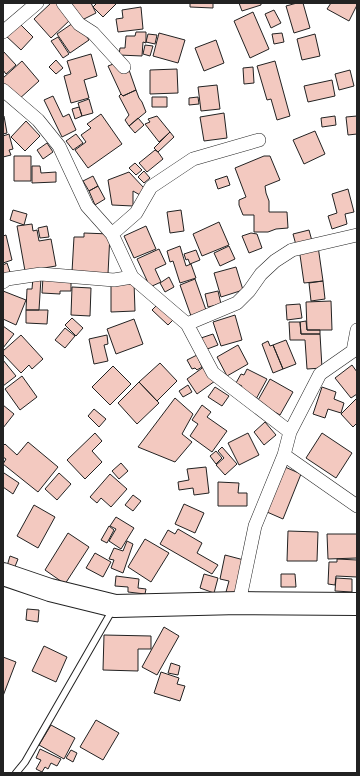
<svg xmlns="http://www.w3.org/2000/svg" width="360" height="776" font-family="'IBM Plex Sans',sans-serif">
	<rect width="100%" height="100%" fill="#fff"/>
	<!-- building -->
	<path fill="#f3c9c0" stroke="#222" d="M51,3H57L71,19L51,38L34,19Z
		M71,3H91L96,13L80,21Z
		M97,3H117L103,17L93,7Z
		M190,3H213V8L190,7Z
		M239,3H261V5L242,11Z
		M297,3H303L310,28L294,33L286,6Z
		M331,3H357V5L349,21L327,9Z
		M141,7L143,29L118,32L116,19L123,18L122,10Z
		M274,10L281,23L271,28L265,14Z
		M253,12L269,49L250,58L234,21Z
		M76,21L89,40L70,53L57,34Z
		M18,22L33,37L21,50L5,35Z
		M136,32H146V43L143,42L142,56L119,55L120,48H125L126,36H135Z
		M159,33L185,40L178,63L153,56Z
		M282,33L284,42L274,44L272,34Z
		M148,34L157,35L155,44L146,42Z
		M315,34L320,56L302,60L297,39Z
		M58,37L69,54L63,58L51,41Z
		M216,40L224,63L204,71L195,48Z
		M145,45L153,46L150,56L143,54Z
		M3,51L16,65L6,74L3,70Z
		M91,54L97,76L84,80L89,98L71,103L64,76L71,74L67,61Z
		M56,60L63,68L56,74L49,67Z
		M22,61L39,81L18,100L3,83V78Z
		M275,61L290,116L277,120L271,99L267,100L257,66Z
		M116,63L128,67L136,90L123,96L121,94L108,66Z
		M253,67L254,83L244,84L243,68Z
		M177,69L178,93L150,94V70Z
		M350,70L354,86L339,90L335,74Z
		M332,80L335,96L308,102L304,86Z
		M217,85L220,109L201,111L198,87Z
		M136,90L139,98L142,102L146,112L129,126L125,120L129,115L119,96L121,94L123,96Z
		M53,96L63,117L69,114L76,130L62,137L44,100Z
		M152,97H167V107H152Z
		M198,97L199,104L189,105V98Z
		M89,99L93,113L82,116L78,103Z
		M79,107L82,116L75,119L72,109Z
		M224,113L227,138L204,141L200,117Z
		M101,114L122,144L88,168L75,150L86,142L81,135L91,128L87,124Z
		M3,116H4L7,133L3,134Z
		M157,116L170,132L159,142L145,124L150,122L148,119Z
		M335,116L336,125L322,127L321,118Z
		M357,116V134L348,135L346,117Z
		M138,118L144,125L135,133L129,126Z
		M26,121L40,136L25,151L11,137Z
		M315,131L325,154L304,164L293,140Z
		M170,132L174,137L158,152L154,148Z
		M9,134L13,149L9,150L11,155L3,157V136Z
		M76,134L83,143L73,150L66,141Z
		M47,143L53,152L43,159L37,150Z
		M155,150L158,152L163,159L147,172L139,163Z
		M14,156H31V181H14Z
		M264,156H270L280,180L265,186L266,193L269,201V212H287L288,228L276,229L268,232H254V215H243L239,205V200L246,197L235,168Z
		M135,163L142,170L136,175L129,168Z
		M32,166H40L41,173L56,172V182L32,183Z
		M144,171L150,178L144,183L138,177Z
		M129,172L144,188L140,195L133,191V206L112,205L108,180Z
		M93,176L98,186L89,191L83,181Z
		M227,176L230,185L218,189L215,180Z
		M98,186L105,199L95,205L89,191Z
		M348,189L354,212L345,214L347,224L332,229L328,216L337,213L332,194Z
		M13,210L27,214L24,225L10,220Z
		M181,210L184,231L170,233L167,212Z
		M219,222L229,245L202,256L193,234Z
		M32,224L33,231L37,230L39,241L51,239L56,266L25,271L17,226Z
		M47,226L49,237L40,238L38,228Z
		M146,226L156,249L134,258L124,236Z
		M309,230L312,241L296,245L293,234Z
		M84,233L110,234L108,274L72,272L74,237H84Z
		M251,233L257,234L262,248L249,253L242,236Z
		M6,235L12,260L3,263V236Z
		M180,246L186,266L191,264L196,278L180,283L173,261L170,262L167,251Z
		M229,246L235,259L220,266L214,253Z
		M318,246L323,281L304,283L299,248Z
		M159,249L166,264L155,269L161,282L150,287L137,259Z
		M196,250L200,260L190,264L188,259L186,260L184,254Z
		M7,263L11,275L3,279V265Z
		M236,267L243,290L221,297L214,273Z
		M43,277L71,278V291H60V294L42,293Z
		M169,277L174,287L165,292L160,283Z
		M33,278H41L39,310H26L27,289H32Z
		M195,279L206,310L191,316L180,285Z
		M323,281L325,299L311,301L309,283Z
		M134,282L135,311L111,312V283Z
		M72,287L91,288L90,316L71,315Z
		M3,291L26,300L16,325L3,319Z
		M218,291L221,304L208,307L205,294Z
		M331,301L332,330H307L306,302Z
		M159,303L175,318L168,325L152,310Z
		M300,304L302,318L287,320L286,305Z
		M26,310H48L47,324L26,323Z
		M235,315L242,340L221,346L213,322Z
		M72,318L83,328L76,336L65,325Z
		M134,319L143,344L116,354L107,329Z
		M306,321L307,330H320V334H301L300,322Z
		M289,322H300L301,334H320L322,368L307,369L305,340H290Z
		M3,326L14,334L3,348Z
		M65,328L75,336L65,348L55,340Z
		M213,334L218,345L202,351L198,339Z
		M21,335L43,359L32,369L29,365L21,373L3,354V351Z
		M107,335L108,344L104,345L108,361L94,364L89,339Z
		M286,340L296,364L283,369L273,345Z
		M268,341L270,346L273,345L283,369L273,373L262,344Z
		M238,345L248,364L227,376L217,357Z
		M197,355L202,367L197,370L195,368L192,369L187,360Z
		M3,360L16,376L3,386Z
		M160,363L177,381L157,401L139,382Z
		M352,365L357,372V394L351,398L335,378Z
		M113,366L131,384L110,405L92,387Z
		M205,366L215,381L197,394L187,379Z
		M247,369L267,379L255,401L239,392L242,386L236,383L241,374L244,375Z
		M22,376L37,397L20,410L5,389Z
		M270,379L293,392L280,415L257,402Z
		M139,382L159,403L137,424L118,403Z
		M188,385L192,392L183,397L179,391Z
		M215,387L229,396L222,406L208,397Z
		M322,387L336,392L334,399L344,403L341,413L328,409L325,418L313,414Z
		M175,398L193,414L182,434L192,442L175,462L138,447Z
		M357,398V423L353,427L341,414Z
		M3,405L14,414L3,428Z
		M202,405L211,412L207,417L227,431L212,452L190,436L198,424L192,420Z
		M94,409L106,419L99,427L88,416Z
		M265,422L276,435L264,445L254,432Z
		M95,433L102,441L92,451L102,462L85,479L67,460Z
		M248,433L259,455L239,465L228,443Z
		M322,433L352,453L336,478L306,458Z
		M28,442L58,467L38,492L3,464L6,459L3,457V446L5,444L17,455Z
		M222,447L237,464L225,475L216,465L224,458L218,451Z
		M216,451L222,458L216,464L210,456Z
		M121,463L128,471L119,479L112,471Z
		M206,467L209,493L194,495L193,488L179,490L178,482L189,480L187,469Z
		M285,467L301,474L283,519L267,512Z
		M4,473L19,483L13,494L3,487V475Z
		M59,473L71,484L57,500L45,489Z
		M110,474L127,489L111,507L101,498L97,503L90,497Z
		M218,482L239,483L238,493H247V506H218Z
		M133,495L141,501L133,511L125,505Z
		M184,504L204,513L195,533L175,524Z
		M34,505L55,517L38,548L17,536Z
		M116,517L134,528L121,549L109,541L116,529L110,526Z
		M109,526L114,530L107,543L101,540Z
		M178,529L202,543L197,553L218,565L212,574L160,544L168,530L175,534Z
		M288,531L318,532L317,561H287Z
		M68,533L89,547L65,584L45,570Z
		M327,534H357V558L328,559Z
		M145,539L169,553L151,582L128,567Z
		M127,541L133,544L123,573L111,568L114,560L109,559L114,548L123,551Z
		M95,553L111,562L103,577L86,568Z
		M225,555L244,560L237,594L226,592L229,581L220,579Z
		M10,556L18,559L14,569L7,566Z
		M337,559L357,560V577L336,576L335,585L328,584L329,562H337Z
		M204,574L218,578L214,593L200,588Z
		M281,574H295L296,587H281Z
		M116,576L139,579L138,588L146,589L145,594L128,592V587L115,586Z
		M336,578L352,579V592L335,591Z
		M27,609L39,610L38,622L26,620Z
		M164,627L179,636L157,675L142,667Z
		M104,635L151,636V649H138V671L103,670Z
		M44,646L67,657L56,682L32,671Z
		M3,657L16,662L3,696Z
		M171,663L180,666L178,675L168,673Z
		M161,672L179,678L177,684L185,686L180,701L154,693Z
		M96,720L119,733L103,760L80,747Z
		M51,725L75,738L64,759L39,745Z
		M40,749L61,759L57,766L51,763L48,769L45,767L42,772L36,769L41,760L36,758Z
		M71,750L77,753L73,762L66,758Z"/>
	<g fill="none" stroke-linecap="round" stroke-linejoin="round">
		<!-- lane casing -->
		<g stroke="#222" stroke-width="8">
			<path id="lane" d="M16,773L25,762L113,609"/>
		</g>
		<!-- street casing -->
		<g stroke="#222" stroke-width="14">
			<path id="street" d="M63,3L79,24L93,33L124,67
				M3,32L37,3
				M3,90L38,120L59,146L87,206L112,234L132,277L187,324L213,373L290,432
				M112,234L136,213L151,187L193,159L259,140
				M3,282L7,279L41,274L114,280L132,277
				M187,324L237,303L249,291L261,274L275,261L292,250L357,235
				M284,455L357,506
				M239,603L255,526L284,455L290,432L320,374L353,351L357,330"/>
		</g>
		<!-- highway casing -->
		<g stroke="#222" stroke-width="24">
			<path id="highway" d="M3,574L50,590L115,606L239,603L357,604"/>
		</g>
		<!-- lane -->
		<use href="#lane" stroke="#fff" stroke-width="6"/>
		<!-- street -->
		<use href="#street" stroke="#fff" stroke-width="13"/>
		<!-- highway -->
		<use href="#highway" stroke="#fff" stroke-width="22"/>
	</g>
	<!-- border -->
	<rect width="360" height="776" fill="none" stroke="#222222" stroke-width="8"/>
</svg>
